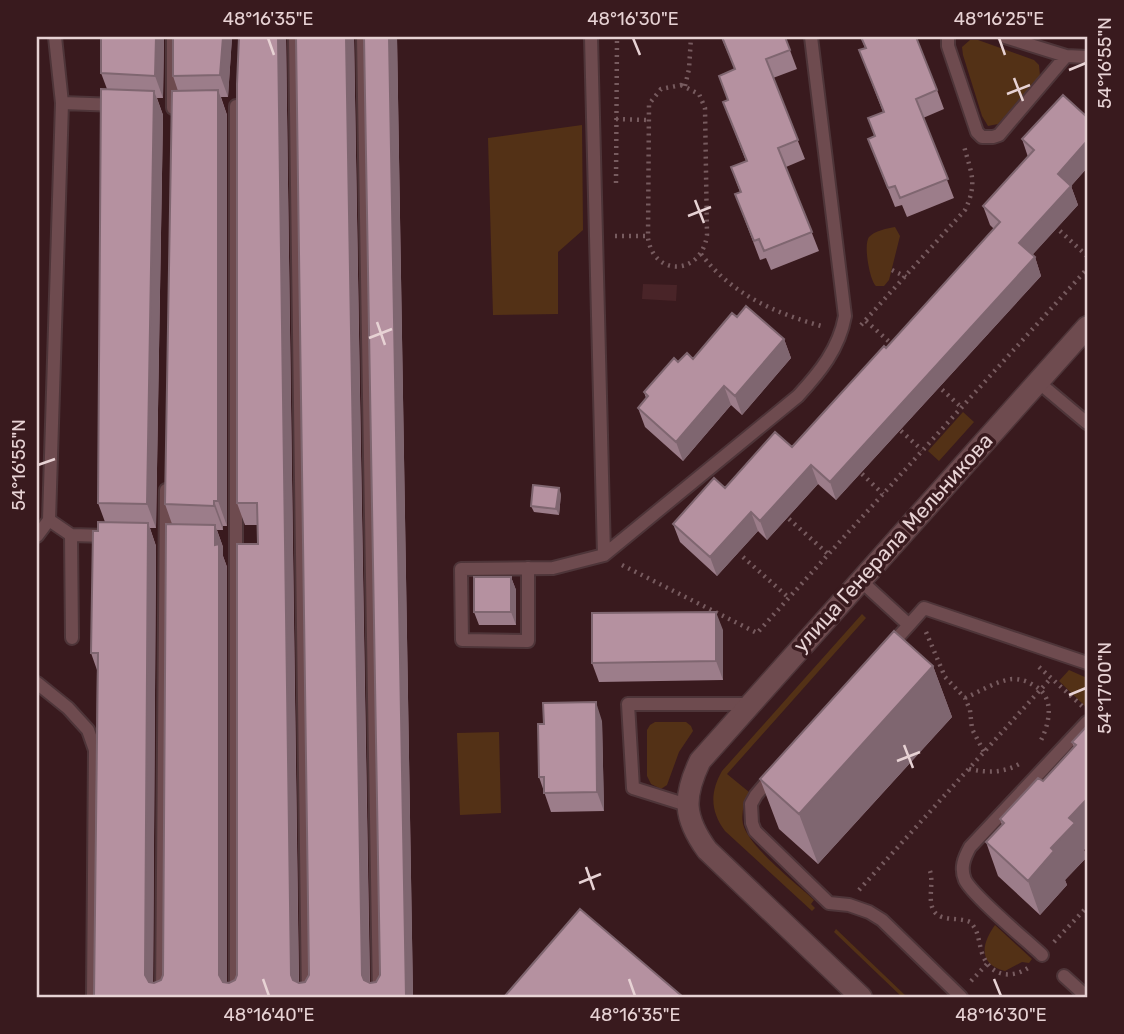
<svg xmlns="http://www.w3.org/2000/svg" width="1124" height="1034" font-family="Rubik,sans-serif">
	<rect width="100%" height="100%" fill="#391a1e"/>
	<!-- built -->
	<path fill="#492428" d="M643,284L677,285L676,301L642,299Z"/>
	<!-- green -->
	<path fill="#533116" d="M970,40H978L1034,60L1039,65L1040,76L998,124L988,126L982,116L963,55L962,47Z
		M582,125L583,230L558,252V314L493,315L488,138Z
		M895,227L900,236L889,280L884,286H876C870,281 863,245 869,237C874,231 888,228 895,227Z
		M963,412L974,422L939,461L928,451Z
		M862,614L866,618L727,774L749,792C744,803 741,813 743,824C748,846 797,884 814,900L811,904L815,908L812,911L725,831C710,811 710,792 722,771Z
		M1069,670L1087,678V708L1059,681Z
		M655,722H686L691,726L693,731L679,752L667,785L661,789L651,784L647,776V730L650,725Z
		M499,732L501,813L460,815L457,733Z
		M995,925L1032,959L1029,963L1022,962L1005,971C977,964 982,943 995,925Z
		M836,929L907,997H902L834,932Z"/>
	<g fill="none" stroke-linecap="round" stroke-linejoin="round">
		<!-- lane casing -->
		<g stroke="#4e3539" stroke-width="16">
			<path id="lane" d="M173,37V108
				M295,37L308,997
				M363,37L379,997
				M591,37L604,555
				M948,37V46L977,132L982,137H993L999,135L1066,56
				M1005,37L1066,56L1087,57
				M62,103L118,105
				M1037,381L1087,423
				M49,520L71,535L107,536
				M71,535L72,638
				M37,536L49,520L62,103L55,37
				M528,568V641L462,640L461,569L553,568L604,555L798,396C820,372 839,349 845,316L811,37
				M860,580L909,625L890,646
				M909,625L924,608L1087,663
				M37,683L68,708L88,730L95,750L93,997
				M772,776L756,795L751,804L752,823L755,831L829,903L849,905L869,912L882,920L961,997
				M687,805L633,788L628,704H750
				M1042,955C1026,940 973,896 965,880C960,868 964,858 970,847L1087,722
				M1064,976L1087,997
				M162,997L166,490
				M236,997V106"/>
		</g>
		<!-- street casing -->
		<g stroke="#4e3539" stroke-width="24">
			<path id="street" d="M861,997L707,850C683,817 683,797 700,761L1087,327"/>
		</g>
		<!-- path -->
		<path stroke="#775b5f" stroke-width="4.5" stroke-dasharray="2 5" stroke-linecap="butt" d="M681,85L699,94L705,108L707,235C702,275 654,278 648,238L649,104L661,89Z
			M685,86L689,69L691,37
			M616,119L648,120
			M616,183L617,37
			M1060,231L1087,256
			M615,236H648
			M701,254C732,295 777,314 825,327
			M892,270L906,277
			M866,321L894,346
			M861,325L965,210C978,183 971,173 964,146
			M937,385L961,407
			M901,431L922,450
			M862,474L883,494
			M789,519L828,554
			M743,557L789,598
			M622,565L757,633L1087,269
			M926,632L945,677L965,698L970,710L972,729L984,752
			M1039,667L1082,706
			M965,698C979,692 996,681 1012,679C1020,679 1027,681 1033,685C1057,697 1049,726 1039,744
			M969,769C988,773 1004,773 1021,763
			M930,871C935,886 923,910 942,917C951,920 961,918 970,922C979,931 978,940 982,953C990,977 1012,980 1031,966
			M859,890L1051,678
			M1054,942L1087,907
			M971,981L987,964"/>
		<!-- lane -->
		<use href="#lane" stroke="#6e4b4f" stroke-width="12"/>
		<!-- street -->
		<use href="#street" stroke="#6e4b4f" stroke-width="21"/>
	</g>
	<!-- wall -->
	<path fill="#9c7d8a" d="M164,37L163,98H157L163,115L156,528H150L156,546L153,983L161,980L163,975L172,524L165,504L178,91L173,76V37H232L228,97H221L227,115V526H223V530H217L223,547V556L227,567V983H229L235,980L237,975L258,544V525H245L237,503V84L286,37L299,983L305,982L309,975L296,37H354L370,983L376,982L380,975L364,37H397L413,997H94L97,670L91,653L98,531L105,522L98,503L107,89L101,73Z
		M721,37H785L797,69L773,78L805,159L786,167L819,251L771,270L766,258L760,260L735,194L740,192L731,167L746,161L723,102L728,100L719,76L735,69Z
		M861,37L937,90L944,109L923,118L954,198L907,217L902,205L895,207L868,139L875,136L868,118L883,112L859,50L865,48Z
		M1087,117V168L1071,186L1078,205L1032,255L1035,257L1041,276L836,500L818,484L767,540L758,531L717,576L680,542L673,524L725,488L792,447L886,348L994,229L990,225L983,206L1028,157L1022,139Z
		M737,317L784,339L791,358L742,415L731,405L683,461L645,427L638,408L646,398L644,392L693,359Z
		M561,494L559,515L534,512L531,506Z
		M511,577L516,590V625H479L474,612Z
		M723,630V680L599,682L592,663Z
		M933,666L952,717L818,864L779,829L760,779Z
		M602,721L604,811L551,812L539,777Z
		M1087,726V846L1084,850L1087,857L1065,880L1067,885L1040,915L998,876L986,842L1002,825L1000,819L1043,781L1074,747L1072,742Z"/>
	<!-- shaded-wall -->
	<path fill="#7f6670" d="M156,37H164L163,98L155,76Z
		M223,37H232L228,97L220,75Z
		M278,37H286L299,997L291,975Z
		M346,37H354L370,997L362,975Z
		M389,37H397L413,997H406Z
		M218,90L227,115V526L218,501Z
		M154,91L163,115L156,528L147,504Z
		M1087,141V168L1065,193L1058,174Z
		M1071,186L1078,205L1026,262L1019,243Z
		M1035,257L1041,276L836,500L830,482Z
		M784,339L791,358L742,415L735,396Z
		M724,386L731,405L683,461L676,442Z
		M811,465L818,484L767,540L760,521Z
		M559,488L561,494L559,515L556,509Z
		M214,501L223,526V530L214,506Z
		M751,512L758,531L717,576L710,557Z
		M148,523L156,546L153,997L145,975Z
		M215,525L223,547V556L227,567V997L219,975Z
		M511,577L516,590V625L511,612Z
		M716,612L723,630V680L716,661Z
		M933,666L952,717L818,864L799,814Z
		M596,702L602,721L604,811L597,792Z
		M1087,799V846L1084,850L1087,857L1065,880L1067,885L1040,915L1028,881L1051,848L1069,818Z"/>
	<!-- building -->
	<path fill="#b591a0" stroke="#7f6670" stroke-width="2" d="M101,37H156L155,76L101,73Z
		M173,37H223L220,75L173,76Z
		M239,37H278L291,975L293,980L299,983L305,982L309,975L296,37H346L362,975L364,980L370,983L376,982L380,975L364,37H389L406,997H94L98,653H91L93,531H98V522L148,523L145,975L149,982L154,983L161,980L163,975L166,524L215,525V545L219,544V975L223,982L229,983L235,980L237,975V544H258L257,503H237V84Z
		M722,37H785L790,50L766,59L798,140L778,148L812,232L764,251L759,239L754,241L735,194L741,192L731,167L747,161L723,102L728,100L719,76L735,69Z
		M861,37H916L937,90L916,99L948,179L900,198L895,186L888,188L868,139L875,136L868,118L884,112L859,50L866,48Z
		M101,89L154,91L147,504L98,503Z
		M218,90V501H214V506L165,504L172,91Z
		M1063,95L1087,117V141L1058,174L1071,186L1019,243L1035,257L830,482L811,465L760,521L751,512L710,557L673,524L714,478L725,488L775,432L792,447L884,346L886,348L1000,222L983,206L1034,150L1022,139Z
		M746,306L784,339L735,396L724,386L676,442L638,408L648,396L644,392L674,358L678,362L687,353L693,359L732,313L737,317Z
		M533,485L559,488L556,509L531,506Z
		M474,577H511V612H474Z
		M716,612V661L592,663V613Z
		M894,631L933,666L799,814L760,779Z
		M596,702L597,792L544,793V777H539L538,724H544L543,703Z
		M1087,726V799L1069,818L1075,823L1051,848L1054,851L1028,881L986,842L1004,823L1000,819L1038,778L1043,781L1076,745L1072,742Z
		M580,909L683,997H504Z"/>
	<!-- ticks -->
	<path fill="none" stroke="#e7d2d4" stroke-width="2.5" d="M268,38L274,55M633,38L640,55M999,38L1005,55M1069,70L1086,63M1014,78L1023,101M1007,94L1030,85M695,200L704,223M688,216L711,207M377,322L385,345M369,338L392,329M38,465L55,459M1069,695L1086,688M904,745L913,768M897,761L920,752M586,867L594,890M579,883L601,874M263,979L269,996M629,979L635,996M994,979L1001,996"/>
	<g text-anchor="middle" stroke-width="7" stroke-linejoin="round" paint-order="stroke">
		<!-- street labels -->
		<g font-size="21" fill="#e7d2d4" stroke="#391a1e">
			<text transform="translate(893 543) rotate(-48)" y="7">улица Генерала Мельникова</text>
		</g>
	</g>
	<!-- border -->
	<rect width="1124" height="1034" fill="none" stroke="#391a1e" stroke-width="77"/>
	<rect x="38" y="38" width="1048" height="958" fill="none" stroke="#e7d2d4" stroke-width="2.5"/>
	<g font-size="18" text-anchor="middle" fill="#e7d2d4">
		<text x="268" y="25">48°16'35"E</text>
		<text x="633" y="25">48°16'30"E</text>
		<text x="999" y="25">48°16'25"E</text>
		<text transform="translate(1105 63) rotate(-90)" y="6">54°16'55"N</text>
		<text transform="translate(19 465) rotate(-90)" y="6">54°16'55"N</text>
		<text transform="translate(1105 688) rotate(-90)" y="6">54°17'00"N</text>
		<text x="269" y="1021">48°16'40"E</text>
		<text x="635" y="1021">48°16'35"E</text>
		<text x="1001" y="1021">48°16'30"E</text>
	</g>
</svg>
